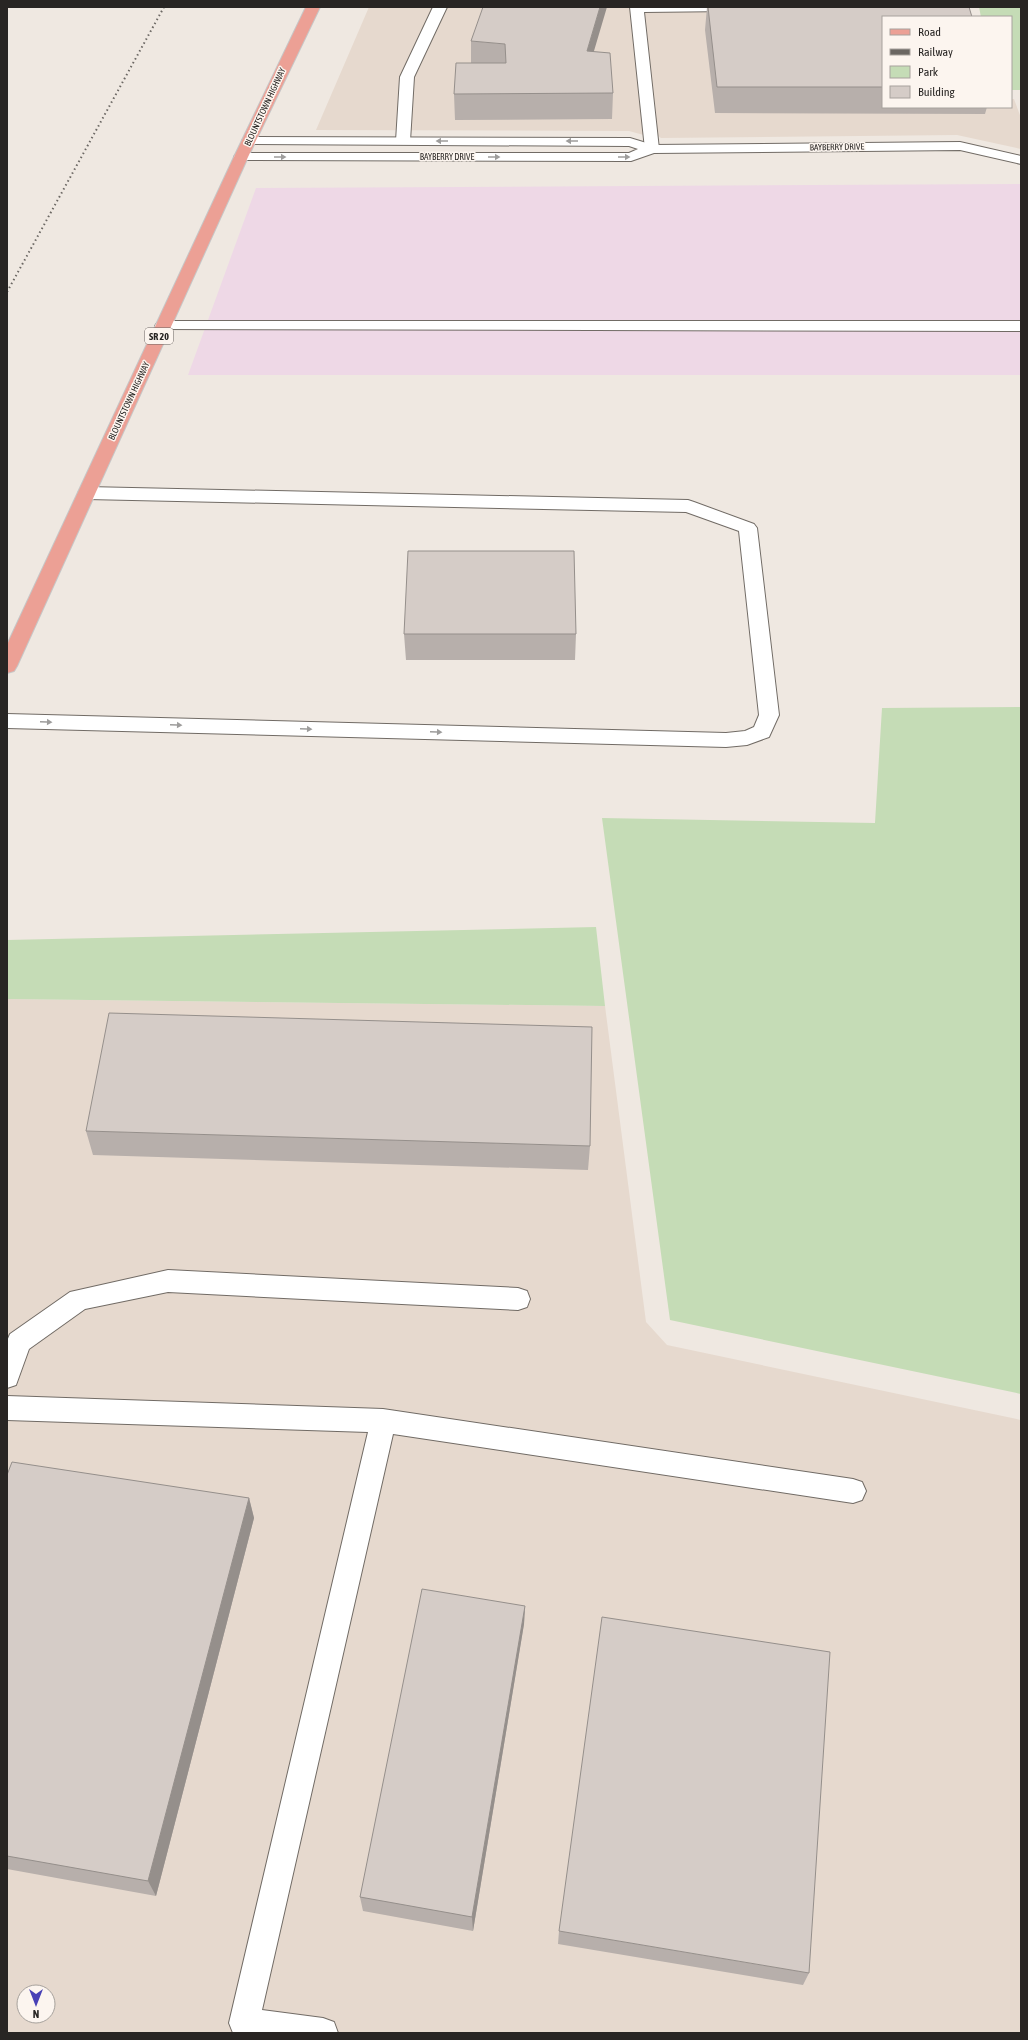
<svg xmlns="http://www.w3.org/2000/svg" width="1028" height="2040" font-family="'Asap Condensed',sans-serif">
	<rect width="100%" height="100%" fill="#efe8e1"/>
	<!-- built -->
	<path fill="#e6d9ce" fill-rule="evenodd" d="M369,7H965L883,17V107H1011V99H1014L1021,118V149L957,135L661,138L657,135L651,137L629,131L316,130Z
		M7,999L605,1006L646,1322L667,1345L1021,1420V2033H7ZM24,1992H48V2016H24Z"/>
	<!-- education -->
	<path fill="#eed8e6" d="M1021,184V375H188L256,188Z"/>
	<!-- green -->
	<path fill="#c5dcb6" d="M979,7H1021V90H1011V17H981Z
		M1021,707V1394L670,1320L602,818L875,823L882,708Z
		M596,927L605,1006L7,999V940Z"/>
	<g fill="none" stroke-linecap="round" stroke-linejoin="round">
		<!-- service casing -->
		<g stroke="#716b65" stroke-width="2">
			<path id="service" d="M433,7H447L414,77L410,141L408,144H398L396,141L400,77Z
				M630,7H737L735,10L730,11L644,12L659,149L657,152H647L645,149Z
				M163,321H1021V331L157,329L155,326L157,323Z
				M87,487L688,500L694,502L754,524L757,528L779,715L769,737L747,745L726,747L7,728V714L726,733L745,731L754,727L759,715L739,531L686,512L87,499L81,497L78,493L81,489Z
				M168,1270L518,1288L527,1291L530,1299L527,1307L518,1310L168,1292L85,1309L29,1349L16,1385L7,1388V1341L10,1334L70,1292Z
				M7,1396L383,1409L853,1479L862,1482L866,1491L862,1500L853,1503L393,1434L262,2010L323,2018L334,2022L338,2033H233L229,2023L368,1432L7,1420Z"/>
		</g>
		<!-- minor casing -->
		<g stroke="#716b65" stroke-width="2">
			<path id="minor" d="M249,137L630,138L653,145L960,142L1021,156V164L960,150L654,153L631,161L236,160L234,157L236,154L241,153H629L638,149L629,146L244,144L242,141L244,138Z"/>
		</g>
		<!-- primary casing -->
		<g stroke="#c7c6c6" stroke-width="2">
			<path id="primary" d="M306,7H320L248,157L17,666L14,671L7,673V645L234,157Z"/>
		</g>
		<!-- service -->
		<use href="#service" fill="#fff" fill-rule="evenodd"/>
		<!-- minor -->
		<use href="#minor" fill="#fff" fill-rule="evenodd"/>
		<!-- primary -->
		<use href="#primary" fill="#eca095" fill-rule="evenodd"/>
		<!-- rail -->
		<path stroke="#6b6763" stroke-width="2" stroke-dasharray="1.5 3" stroke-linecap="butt" d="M7,292L164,7"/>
	</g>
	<!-- wall -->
	<path fill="#b7afab" d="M707,7H969L883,17V107H987L985,114L715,113L705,30Z
		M471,41L594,52L613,93L612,119L455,120L454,94L471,63Z
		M404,634H576L575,660H406Z
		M86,1131L590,1146L588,1170L93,1155Z
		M7,1475L249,1498L254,1518L156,1896L7,1869Z
		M525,1606L524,1624L473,1931L363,1911L360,1897Z
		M559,1931L809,1973L803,1985L558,1944Z"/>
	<!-- shaded-wall -->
	<path fill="#958f8b" d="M600,7H607L586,78L587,51Z
		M249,1498L254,1518L156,1896L148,1881Z
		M525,1606L524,1624L473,1931L472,1917Z"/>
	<!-- building -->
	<path fill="#d5ccc7" stroke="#958f8b" d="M483,7H600L587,51L610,53L613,93L454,94L456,63H506L505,44L471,41Z
		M708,7H969L972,17H883V87H717Z
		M408,551H574L576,634H404Z
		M109,1013L592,1027L590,1146L86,1131Z
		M12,1462L249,1498L148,1881L7,1856V1475Z
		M422,1589L525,1606L472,1917L360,1897Z
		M602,1617L830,1652L809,1973L559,1931Z"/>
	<!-- one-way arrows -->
	<defs><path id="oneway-solid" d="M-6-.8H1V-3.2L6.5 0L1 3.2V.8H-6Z"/></defs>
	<g fill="#9e9d9c">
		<use href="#oneway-solid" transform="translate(442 141) rotate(-180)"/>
		<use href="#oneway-solid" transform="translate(572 141) rotate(-180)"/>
		<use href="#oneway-solid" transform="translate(280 157)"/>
		<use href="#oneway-solid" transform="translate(494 157)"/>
		<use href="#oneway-solid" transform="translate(624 157)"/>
		<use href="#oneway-solid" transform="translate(46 722) rotate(2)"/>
		<use href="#oneway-solid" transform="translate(176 725) rotate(2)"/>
		<use href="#oneway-solid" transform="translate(306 729) rotate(2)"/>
		<use href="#oneway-solid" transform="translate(436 732) rotate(2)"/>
	</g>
	<g text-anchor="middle" stroke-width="3" stroke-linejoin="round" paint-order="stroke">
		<!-- far-street labels -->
		<g font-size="9" fill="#282523" stroke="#fcf5ef">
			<text transform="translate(265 107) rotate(-65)" y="3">BLOUNTSTOWN HIGHWAY</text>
			<text transform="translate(837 147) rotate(-1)" y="3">BAYBERRY DRIVE</text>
			<text x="447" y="160">BAYBERRY DRIVE</text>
			<text transform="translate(129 401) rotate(-65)" y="3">BLOUNTSTOWN HIGHWAY</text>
		</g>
		<!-- shield labels -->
		<rect fill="#fcf5ef" stroke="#686360" stroke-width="1" x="145" y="328" width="28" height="16" rx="3"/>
		<g font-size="10" font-weight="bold" fill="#282523">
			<text x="159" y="340">SR 20</text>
		</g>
	</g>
	<!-- border -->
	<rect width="1028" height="2040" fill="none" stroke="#282523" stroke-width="16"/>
	<!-- legend -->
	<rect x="882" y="16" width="130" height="92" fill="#fcf5ef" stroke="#a7a29d"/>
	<rect x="890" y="29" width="20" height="6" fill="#eca095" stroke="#a7a29d"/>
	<text x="918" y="36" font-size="12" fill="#282523">Road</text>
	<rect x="890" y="49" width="20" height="6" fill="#6b6763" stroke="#a7a29d"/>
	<text x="918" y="56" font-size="12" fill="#282523">Railway</text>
	<rect x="890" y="66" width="20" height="12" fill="#c5dcb6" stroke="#a7a29d"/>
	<text x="918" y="76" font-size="12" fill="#282523">Park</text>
	<rect x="890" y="86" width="20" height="12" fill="#d5ccc7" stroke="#a7a29d"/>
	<text x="918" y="96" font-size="12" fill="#282523">Building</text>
	<!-- north arrow -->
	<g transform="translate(36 2004) rotate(180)"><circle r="19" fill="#fcf5ef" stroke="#a7a29d"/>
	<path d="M0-3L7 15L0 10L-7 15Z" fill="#4840b6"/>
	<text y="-6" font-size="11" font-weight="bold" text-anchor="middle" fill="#282523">N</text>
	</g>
</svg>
